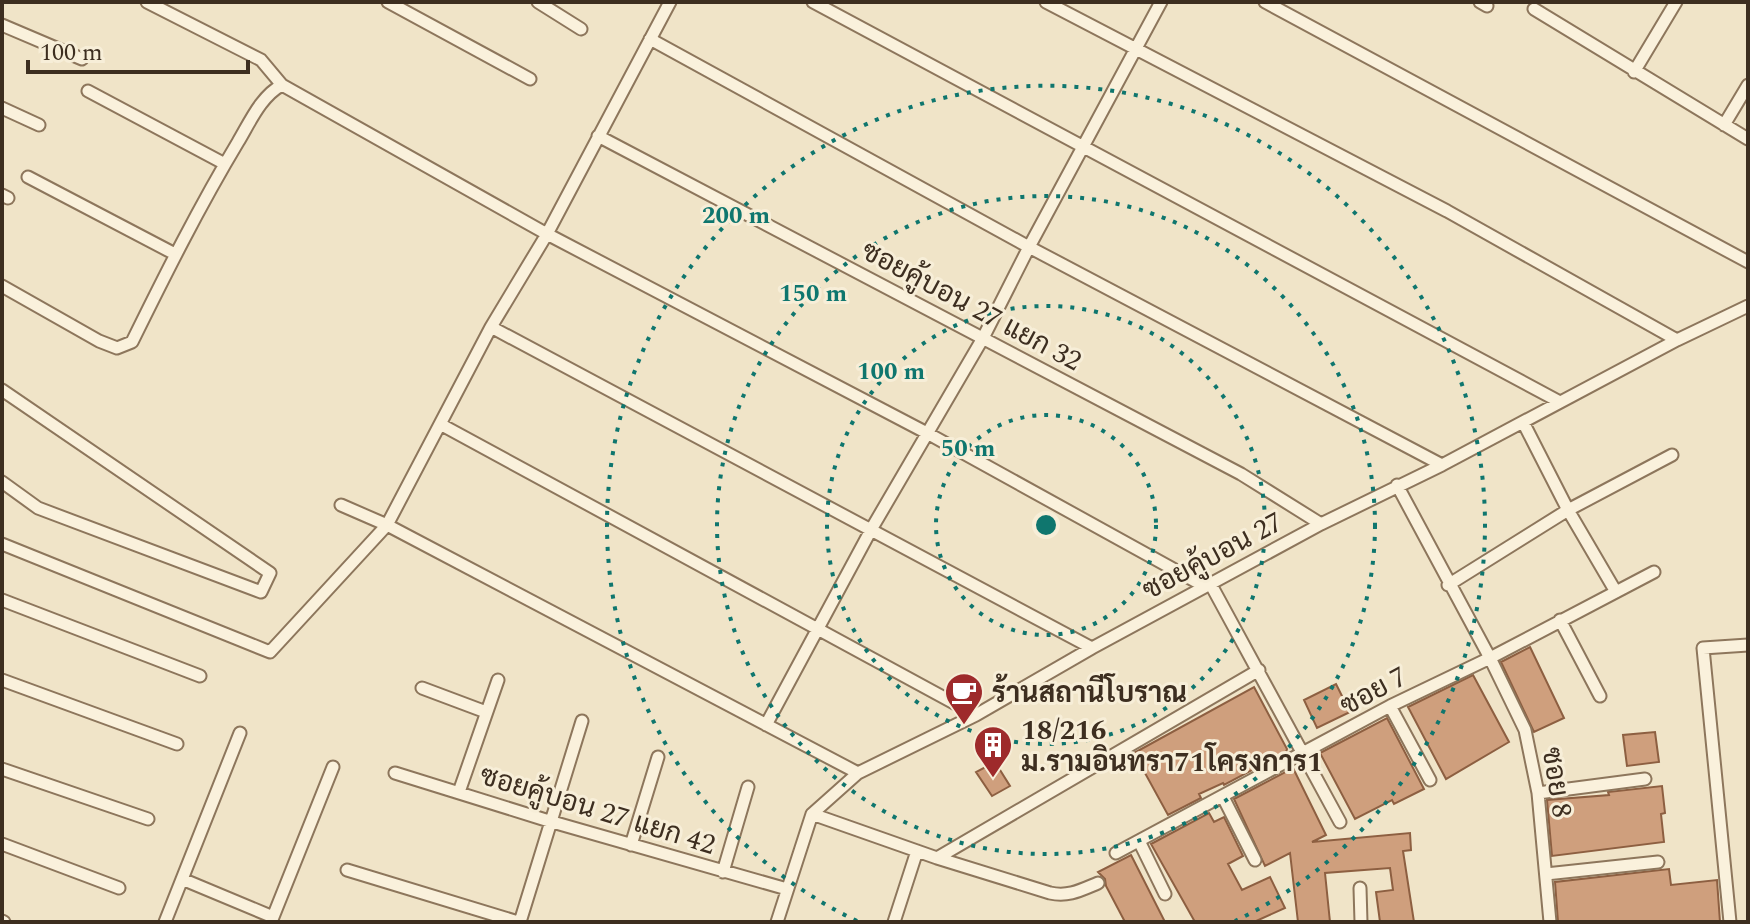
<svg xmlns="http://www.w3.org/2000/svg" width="1750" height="924" font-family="Spectral,Sarabun,serif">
	<rect width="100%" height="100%" fill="#f0e4c8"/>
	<!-- building -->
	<path fill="#cf9f7d" stroke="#8d5f41" stroke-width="2" d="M1530,647L1564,718L1534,732L1501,662Z
		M1473,675L1509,742L1446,779L1408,707Z
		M1336,684L1350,712L1317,728L1304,700Z
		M1254,687L1287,749L1286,752L1224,785L1223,783L1199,794L1201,798L1168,815L1134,753Z
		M1387,718L1424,789L1394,804L1392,800L1355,819L1320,753Z
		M1655,732L1659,762L1627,766L1623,735Z
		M995,762L1010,786L992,796L976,772Z
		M1293,768L1326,835L1312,842L1410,833L1411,850L1403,851L1414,922H1380L1376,892L1393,890L1390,868L1325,873L1330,922H1298L1290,853L1265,866L1234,799Z
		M1662,786L1665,813L1661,814L1664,842L1552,856L1547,800L1609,795L1608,792Z
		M1209,813L1214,822L1224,817L1243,856L1228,864L1242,890L1270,877L1285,908L1254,922H1195L1151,844Z
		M1131,855L1165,922H1125L1106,886L1105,879L1098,872Z
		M1669,869L1671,885L1717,880L1720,922H1558L1555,882Z"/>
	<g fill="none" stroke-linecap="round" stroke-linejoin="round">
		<!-- minor casing -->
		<g stroke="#8d765c" stroke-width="15">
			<path id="minor" d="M147,2L261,60L282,85L547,234L927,433L1204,586
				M388,2L530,79
				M538,2L581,29
				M813,2L1560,402
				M1046,2L1447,211L1677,340
				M1265,2L1748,262
				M1480,2L1487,6
				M1534,9L1748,139
				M2,25L82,59
				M650,39L1029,247L1442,465
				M1634,72L1676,2
				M88,91L225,164
				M2,108L39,125
				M1724,125L1748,85
				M598,136L1241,474L1321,524
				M28,177L175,254
				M2,195L8,198
				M2,286L99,341L117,348L132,342C165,275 199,207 238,142C250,122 261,96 282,85
				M491,327L1092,648
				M2,390L270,573L261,592L38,508L2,482
				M1523,422L1568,510L1616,592
				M440,424L976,715
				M1397,485L1490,658L1525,730L1538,793L1550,922
				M341,505L387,525L858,773
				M2,544L270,652L387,525L491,327L547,234L670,2
				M1210,583L1340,822
				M1448,585L1568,510L1672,455
				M2,600L200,676
				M1560,620L1600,696
				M2,680L177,744
				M422,688L486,712
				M1390,706L1430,780
				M766,725L872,528L983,338L1029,247L1161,2
				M2,769L148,819
				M395,773L549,821L787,889
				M459,792L498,680
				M1538,793L1645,779
				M1223,797L1255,860
				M812,814L937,858L1050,893C1069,897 1081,890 1098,883
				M1139,841L1165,894
				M2,844L119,888
				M631,845L658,757
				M1116,853L1390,706L1490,658L1654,572
				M937,858L1259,670
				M347,870L518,922
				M723,872L748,787
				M1546,874L1658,862
				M182,879L273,917
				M1360,888L1361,922
				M2,921L4,922
				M165,922L240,733
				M271,922L333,767
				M520,922L582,721
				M777,922L812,814L858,773L976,715L1092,648L1321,524L1442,465L1677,340L1748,306
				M894,922L917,851
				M1730,922L1703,648L1748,645"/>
		</g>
		<!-- minor -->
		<use href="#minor" stroke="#faf1dc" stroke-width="11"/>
	</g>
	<!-- distance rings -->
	<g fill="none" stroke="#0f766e" stroke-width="4" stroke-dasharray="4 8">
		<circle cx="1046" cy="525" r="110"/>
		<circle cx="1046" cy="525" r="219"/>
		<circle cx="1046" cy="525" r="329"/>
		<path d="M857 921A439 439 0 1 1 1235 921"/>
	</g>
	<!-- icons -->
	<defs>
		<g id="cafe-pin" transform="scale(2)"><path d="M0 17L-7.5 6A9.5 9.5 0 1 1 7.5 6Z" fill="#9e2a2b" stroke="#f7eed8"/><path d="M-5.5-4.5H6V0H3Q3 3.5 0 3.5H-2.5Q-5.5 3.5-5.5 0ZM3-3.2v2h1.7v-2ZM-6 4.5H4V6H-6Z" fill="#fff"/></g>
		<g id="building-pin" transform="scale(2)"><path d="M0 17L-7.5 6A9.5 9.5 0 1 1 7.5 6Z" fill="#9e2a2b" stroke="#f7eed8"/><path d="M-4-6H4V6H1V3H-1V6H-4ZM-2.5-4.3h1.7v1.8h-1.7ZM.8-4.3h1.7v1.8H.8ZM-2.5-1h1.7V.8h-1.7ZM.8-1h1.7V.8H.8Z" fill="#fff"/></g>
	</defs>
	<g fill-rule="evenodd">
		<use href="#cafe-pin" x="964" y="692"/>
		<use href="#building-pin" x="993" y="745"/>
	</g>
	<g text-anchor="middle" stroke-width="6" stroke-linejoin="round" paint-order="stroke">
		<!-- street labels -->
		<g font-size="28" fill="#3d2e20" stroke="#f7eed8">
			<text transform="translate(972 305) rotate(28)" y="10">ซอยคู้บอน 27 แยก 32</text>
			<text transform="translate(1212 555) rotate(-28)" y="10">ซอยคู้บอน 27</text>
			<text transform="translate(1373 690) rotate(-28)" y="10">ซอย 7</text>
			<text transform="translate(1558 782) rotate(81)" y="10">ซอย 8</text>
			<text transform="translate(598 809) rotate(17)" y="10">ซอยคู้บอน 27 แยก 42</text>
		</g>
		<!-- poi labels -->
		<g font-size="28" font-weight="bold" fill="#3d2e20" stroke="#f7eed8" text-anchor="start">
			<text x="992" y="702">ร้านสถานีโบราณ</text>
			<text x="1021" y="739">18/216<tspan x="1021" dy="32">ม.รามอินทรา71โครงการ1</tspan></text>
		</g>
	</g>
	<circle cx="1046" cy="525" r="12" fill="#0f766e" stroke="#f7eed8" stroke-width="4"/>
	<g font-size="24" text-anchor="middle" font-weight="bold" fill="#0f766e" stroke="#f7eed8" stroke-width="6" stroke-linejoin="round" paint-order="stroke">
		<text x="736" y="223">200 m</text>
		<text x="813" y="301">150 m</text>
		<text x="891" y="379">100 m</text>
		<text x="968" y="456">50 m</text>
	</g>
	<!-- border -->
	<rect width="1750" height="924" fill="none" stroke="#3d2e20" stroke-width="8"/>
	<!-- scale -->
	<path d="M28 60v12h220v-12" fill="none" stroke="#3d2e20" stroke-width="4"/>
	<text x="40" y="60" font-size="24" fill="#3d2e20" stroke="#f7eed8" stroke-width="6" paint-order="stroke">100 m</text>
</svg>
